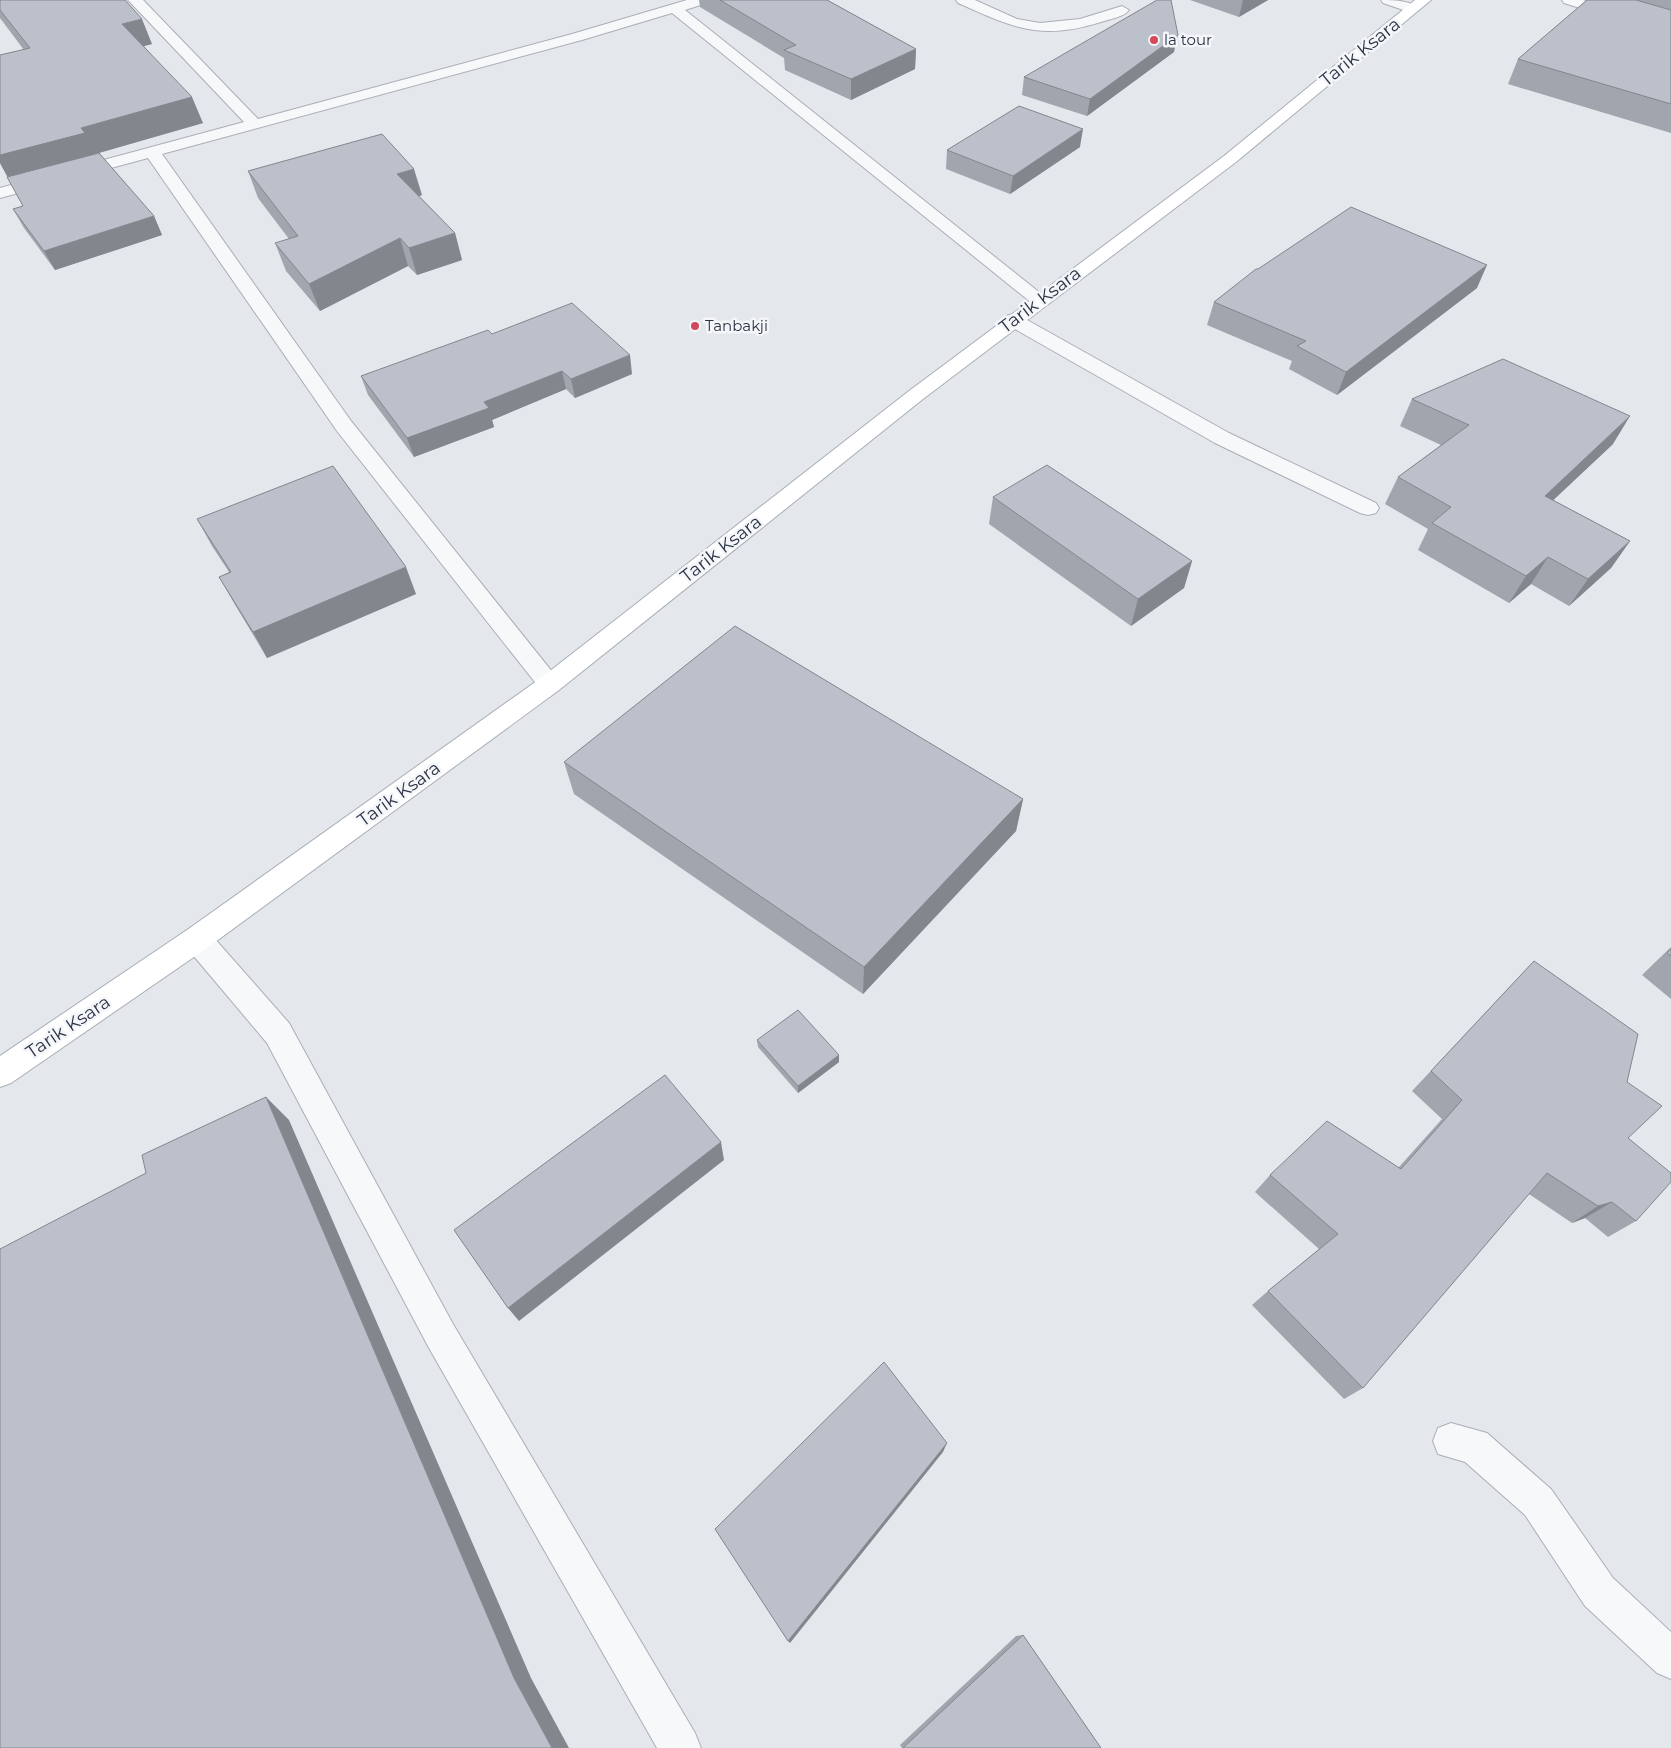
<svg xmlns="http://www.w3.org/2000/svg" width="1671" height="1748" font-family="Montserrat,sans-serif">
	<rect width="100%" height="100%" fill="#e4e7ec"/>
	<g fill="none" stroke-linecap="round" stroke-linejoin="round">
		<!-- street casing -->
		<g stroke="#a9aeb7" stroke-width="2">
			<path id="street" d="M128,0H143L258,119L572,34L687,0H709L707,3L685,10L1049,300L1047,304H1033L672,13L582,40L162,154L351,421L562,684L559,690L550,693L541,690L337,431L148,158L0,198V188L244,122Z
				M956,0H975L1017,19L1040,23L1080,19L1122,6L1129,10C1124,17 1110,19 1101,22C1040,41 1014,28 958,3Z
				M1381,0C1394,0 1410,0 1419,9L1412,13L1383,3Z
				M1562,0H1583L1671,28V37L1564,3Z
				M1013,314L1020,316L1229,433L1376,503L1379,508L1376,513L1368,515L1360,513L1215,443L1006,324L1004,320L1006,316Z
				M197,927L207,930L289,1023L453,1324L695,1733L701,1748H657L429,1348L267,1043L187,948L183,939L187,930Z
				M1451,1423L1487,1433L1551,1489L1613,1578L1671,1632V1679L1657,1673L1585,1606L1525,1515L1465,1462L1438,1454L1433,1441L1438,1428Z"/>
		</g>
		<!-- secondary casing -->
		<g stroke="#a9aeb7" stroke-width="2">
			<path id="secondary" d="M1415,0H1431L1236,162L923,399L559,690L207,948L11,1083L0,1087V1056L187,930L541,678L909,391L1224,156Z"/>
		</g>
		<!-- street -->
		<use href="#street" fill="#f7f8fa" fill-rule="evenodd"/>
		<!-- secondary -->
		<use href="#secondary" fill="#fff" fill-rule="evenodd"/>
	</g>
	<!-- wall -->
	<path fill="#a1a5ae" d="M0,0L152,44L144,46L203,123L99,153L154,216L162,235L55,270L24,228L13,209L23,206L0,163V55L24,50L0,18Z
		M699,0H827L916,49L915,69L851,100L785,70L784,58L700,7Z
		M1190,0H1268L1239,17Z
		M1587,0H1671V133L1508,84L1518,59Z
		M1174,52L1087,116L1022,95L1024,77Z
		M1080,147L1010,194L946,169L947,150Z
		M248,171L422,195L419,196L455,233L462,260L417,275L408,266L320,311L286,271L275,243L289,239L258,198Z
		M1258,269L1477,288L1337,395L1289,369L1292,361L1207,325L1214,302Z
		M492,334L632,374L575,398L566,389L492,420L494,427L414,457L368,395L361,376Z
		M1412,399L1613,444L1553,500L1630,541L1611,568L1569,606L1531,584L1509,603L1418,550L1428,529L1385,504L1398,477L1441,445L1400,426Z
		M993,497L1192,561L1184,588L1131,626L989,524Z
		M197,519L416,594L267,658L234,603L219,577L229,572L212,546Z
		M564,762L1023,799L1016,831L863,994L574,794Z
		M1671,947V999L1642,975Z
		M1534,961L1627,1082L1628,1138L1636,1221L1608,1237L1585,1218L1572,1223L1529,1194L1363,1388L1344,1399L1252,1305L1268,1291L1319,1249L1255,1192L1270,1175L1399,1167L1442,1119L1412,1091Z
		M757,1040L839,1055V1062L798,1093L758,1047Z
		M1023,1635L1101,1748H902L900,1745L1016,1636Z"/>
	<!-- shaded-wall -->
	<path fill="#83868d" d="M1243,0H1268L1239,17Z
		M142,19L152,44L133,49L122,24Z
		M1178,35L1174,52L1087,116L1090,99Z
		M916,49L915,69L851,100V79Z
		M192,97L203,123L95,154L11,183L0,163V155L81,128Z
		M1083,129L1080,147L1010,194L1013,176Z
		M414,169L422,195L405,201L397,174Z
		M154,216L162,235L55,270L44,251Z
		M455,233L462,260L417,275L409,248Z
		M400,238L408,266L320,311L309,284Z
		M1487,265L1477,288L1337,395L1346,372Z
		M630,355L632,374L575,398L571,379Z
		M562,371L566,389L492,420L494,427L414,457L407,438L484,402Z
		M1630,416L1613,444L1529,523L1545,496Z
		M1630,541L1611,568L1569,606L1588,579Z
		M1548,557L1531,584L1509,603L1526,576Z
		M1192,561L1184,588L1131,626L1138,599Z
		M406,567L416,594L267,658L253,632Z
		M1023,799L1016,831L863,994L864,967Z
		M839,1055V1062L798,1093V1086Z
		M266,1097L289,1120L531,1678L569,1748H552L514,1678Z
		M721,1142L724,1160L519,1321L508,1308Z
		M1612,1202L1585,1218L1572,1223L1598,1206Z
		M947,1443L943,1452L790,1643L788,1641Z"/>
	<!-- building -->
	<path fill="#bbc0ca" stroke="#83868d" d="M0,0H125L142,19L122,24L192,97L81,128L85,133L0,155V55L30,48L0,10Z
		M720,0H827L916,49L851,79L784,50L796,45Z
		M1157,0H1171L1178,35L1090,99L1024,77Z
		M1587,0H1636L1671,10V104L1518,59Z
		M1019,106L1083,129L1013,176L947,150Z
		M382,134L414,169L397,174L455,233L409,248L400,238L309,284L275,243L298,236L248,171Z
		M99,153L154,216L44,251L13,209L23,206L7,177Z
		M1351,207L1487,265L1346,372L1297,346L1306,341L1214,302L1256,269H1258Z
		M572,303L630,355L571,379L562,371L484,402L489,408L407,438L361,376L488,330L492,334Z
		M1503,359L1630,416L1545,496L1630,541L1588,579L1548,557L1526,576L1432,523L1451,507L1398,477L1469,425L1412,399Z
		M1047,465L1192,561L1138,599L993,497Z
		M333,466L406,567L253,632L219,577L231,572L197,519Z
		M735,626L1023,799L864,967L564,762Z
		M1671,949V956L1667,953Z
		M1534,961L1638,1034L1627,1082L1662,1106L1628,1138L1671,1173V1182L1636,1221L1612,1202L1598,1206L1547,1173L1363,1388L1268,1291L1338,1234L1270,1175L1327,1121L1401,1169L1462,1100L1431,1071Z
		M798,1010L839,1055L798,1086L757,1040Z
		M665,1075L721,1142L508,1308L454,1230Z
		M266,1097L514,1678L552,1748H0V1249L146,1173L142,1155Z
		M884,1362L947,1443L788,1641L715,1529Z
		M1023,1635L1101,1748H903Z"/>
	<!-- markers -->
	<g fill="#d1495b" stroke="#f4f6f9" stroke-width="2">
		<circle cx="1154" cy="40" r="5"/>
		<circle cx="695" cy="326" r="5"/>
	</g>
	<g text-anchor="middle" stroke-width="5" stroke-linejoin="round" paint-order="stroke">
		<!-- far-poi labels -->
		<g font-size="15" fill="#2b3445" stroke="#f4f6f9" text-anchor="start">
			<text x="1164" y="45">la tour</text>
			<text x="705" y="331">Tanbakji</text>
		</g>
		<!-- street labels -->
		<g font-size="18" fill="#2b3445" stroke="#f4f6f9">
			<text transform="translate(1360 52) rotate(-39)" y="6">Tarik Ksara</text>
			<text transform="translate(1040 300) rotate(-37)" y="6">Tarik Ksara</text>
			<text transform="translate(721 549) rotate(-38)" y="6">Tarik Ksara</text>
			<text transform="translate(399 794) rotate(-36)" y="6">Tarik Ksara</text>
			<text transform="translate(68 1027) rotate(-34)" y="6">Tarik Ksara</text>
		</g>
	</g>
</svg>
